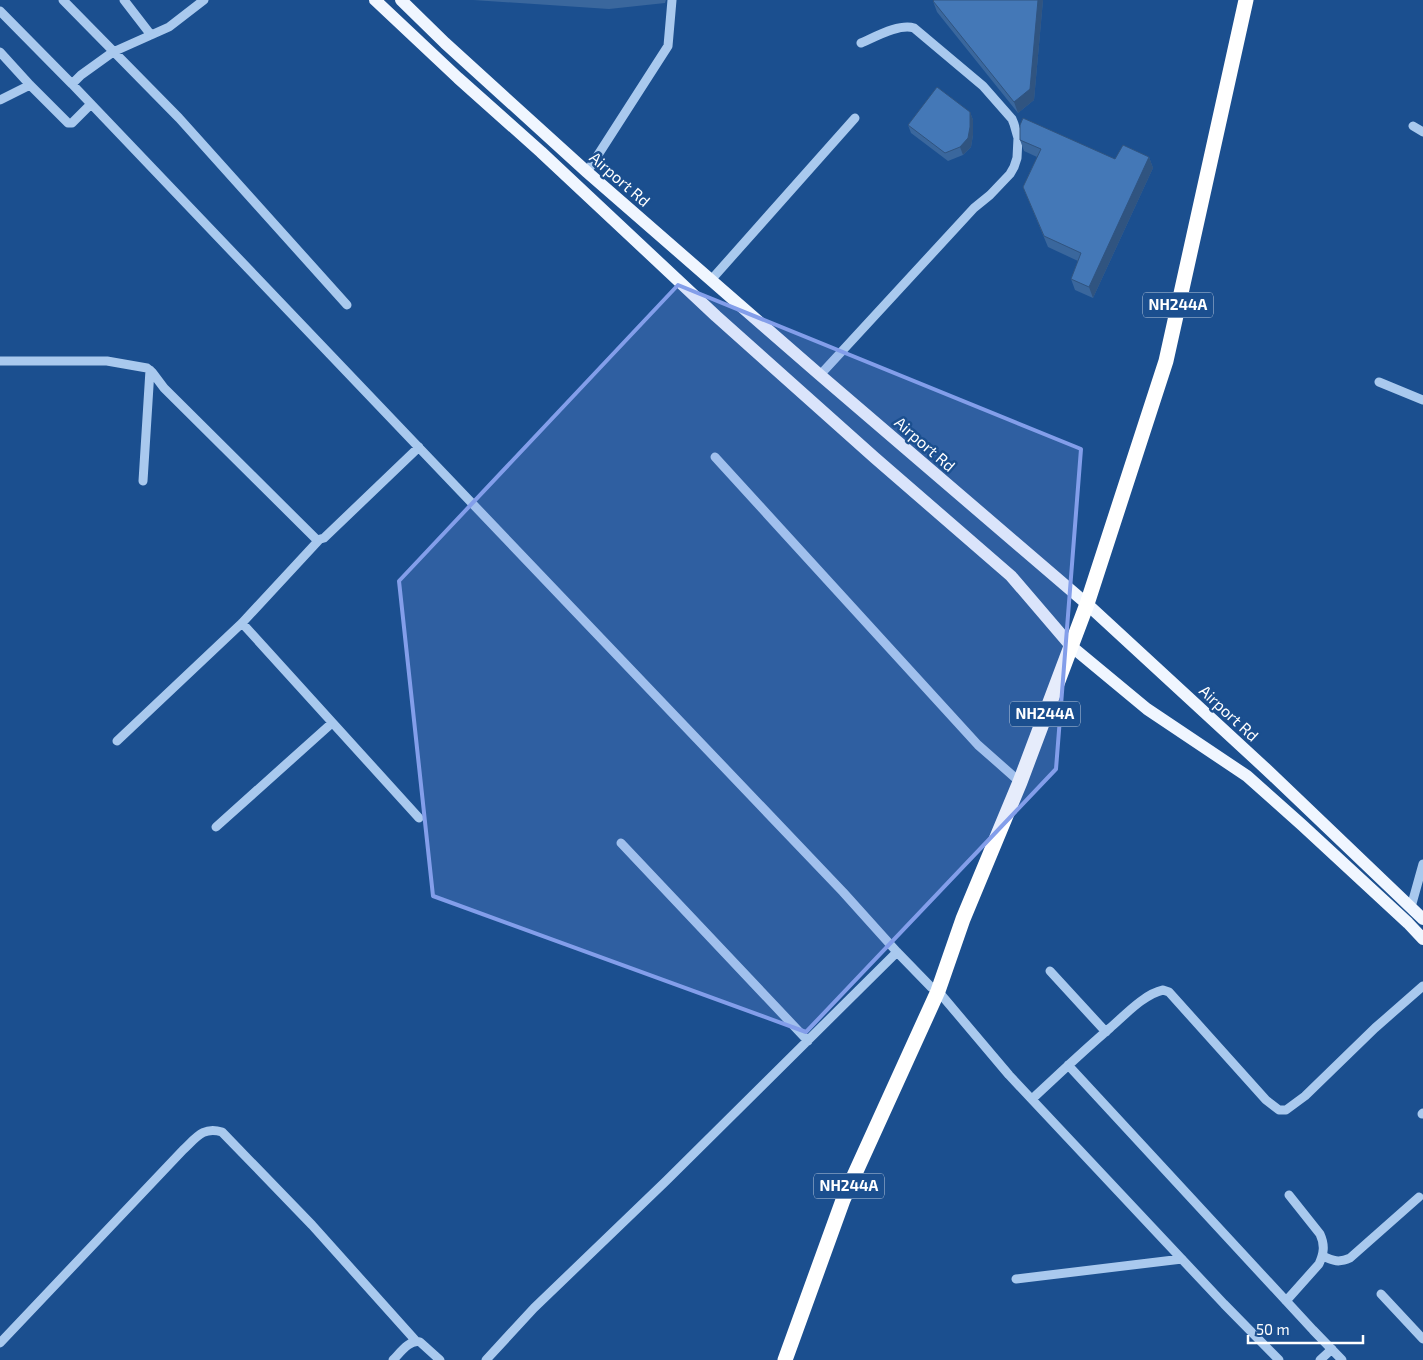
<svg xmlns="http://www.w3.org/2000/svg" width="1423" height="1360" font-family="'Exo 2',sans-serif">
	<rect width="100%" height="100%" fill="#1b4f8f"/>
	<g fill="none" stroke-linecap="round" stroke-linejoin="round">
		<!-- minor -->
		<path stroke="#a9c9ee" stroke-width="9" d="M63,0L179,118L347,305
			M124,0L151,35
			M204,0L169,27L113,52L81,75L72,84L843,892L897,952L931,987L938,991L1009,1075L1224,1304L1279,1360
			M0,11L72,84
			M0,52L30,85L68,123H72L91,104
			M0,100L30,85
			M1413,126L1423,132
			M587,172L668,46L672,0
			M711,280L855,118
			M0,361H107L147,368L152,372L164,388L317,540L324,538L419,447
			M820,375L974,208L990,195L1010,174L1014,167L1017,158L1018,138L1014,124L1012,119L983,86L914,28C900,23 875,37 861,43
			M1379,382L1423,400
			M715,457L978,745L1020,782
			M143,481L150,370
			M242,623L419,818
			M117,741L242,623L319,540
			M216,827L332,723
			M621,843L808,1041
			M1411,907L1423,864
			M1050,971L1106,1032
			M1068,1065L1313,1330L1342,1360
			M1032,1099C1058,1075 1083,1051 1110,1028C1124,1016 1144,994 1163,990L1169,992L1266,1100L1279,1110H1286L1305,1096L1375,1028L1423,986
			M1422,1114L1423,1113
			M1323,1256C1333,1261 1339,1263 1350,1258L1419,1197
			M1016,1279L1182,1259
			M1381,1294L1423,1339
			M1286,1301L1319,1264C1324,1253 1325,1245 1320,1234L1289,1195
			M0,1343L183,1150C196,1138 203,1126 222,1132L312,1225L416,1341
			M393,1360C400,1353 410,1339 420,1342L440,1360
			M486,1360L534,1308L666,1181L897,952
			M1320,1360L1332,1349"/>
		<!-- major -->
		<path stroke="#f0f6ff" stroke-width="12" d="M375,0L458,78L541,152L716,316L875,458L1011,576L1071,646L1147,709L1247,776L1302,825L1408,923L1423,939
			M401,0L445,43L587,172L820,375L1087,604L1266,769L1423,919"/>
		<!-- highway -->
		<path stroke="#fff" stroke-width="15" d="M785,1360L843,1200L938,991L963,919L1020,782L1087,604L1166,361L1246,0"/>
	</g>
	<!-- wall -->
	<path fill="#3a679d" d="M473,0H666L665,3L609,9Z
		M934,0H1043L1034,100L1018,113L937,12L933,1Z
		M970,112L973,120V135L971,147L963,155L948,161L911,133L908,125Z
		M1020,140L1115,159L1149,157L1153,168L1093,298L1075,290L1071,279L1078,261L1048,247L1023,187L1037,157L1024,151Z"/>
	<!-- shaded-wall -->
	<path fill="#305480" d="M1038,0H1043L1034,100L1018,113L1014,102Z
		M970,112L973,120V135L971,147L963,155L960,147Z
		M1149,157L1153,168L1093,298L1089,287Z"/>
	<!-- building -->
	<path fill="#4478b7" stroke="#305480" d="M934,0H1038L1030,89L1014,102L933,1Z
		M937,87L970,112V127L968,138L960,147L945,153L908,125Z
		M1023,118L1115,159L1123,145L1149,157L1089,287L1071,279L1081,253L1044,236L1023,187L1041,149L1020,140V125Z"/>
	<!-- marked area -->
	<path fill="#839eea" fill-opacity="0.2" stroke="#839eea" stroke-width="4" stroke-linejoin="round" d="M678,285L1081,449L1056,769L806,1032L433,896L399,581Z"/>
	<g text-anchor="middle" stroke-width="5" stroke-linejoin="round" paint-order="stroke">
		<!-- shield labels -->
		<g fill="#1b4f8f" stroke="#bbcadd" stroke-width="1">
			<rect x="1143" y="292.5" width="70" height="25" rx="4"/>
			<rect x="1010" y="701.5" width="70" height="25" rx="4"/>
			<rect x="814" y="1173.5" width="70" height="25" rx="4"/>
		</g>
		<g font-size="15" font-weight="bold" fill="#fff">
			<text x="1178" y="310">NH244A</text>
			<text x="1045" y="719">NH244A</text>
			<text x="849" y="1191">NH244A</text>
		</g>
		<!-- street labels -->
		<g font-size="16" fill="#fff" stroke="#1b4f8f">
			<text transform="translate(620 179) rotate(41)" y="6">Airport Rd</text>
			<text transform="translate(925 444) rotate(41)" y="6">Airport Rd</text>
			<text transform="translate(1229 713) rotate(43)" y="6">Airport Rd</text>
		</g>
	</g>
	<!-- scale -->
	<path d="M1248 1335v8h115v-8" fill="none" stroke="#ffffff" stroke-width="2.5"/>
	<text x="1256" y="1335" font-size="15" fill="#ffffff" stroke="#1b4f8f" stroke-width="4" paint-order="stroke">50 m</text>
</svg>
